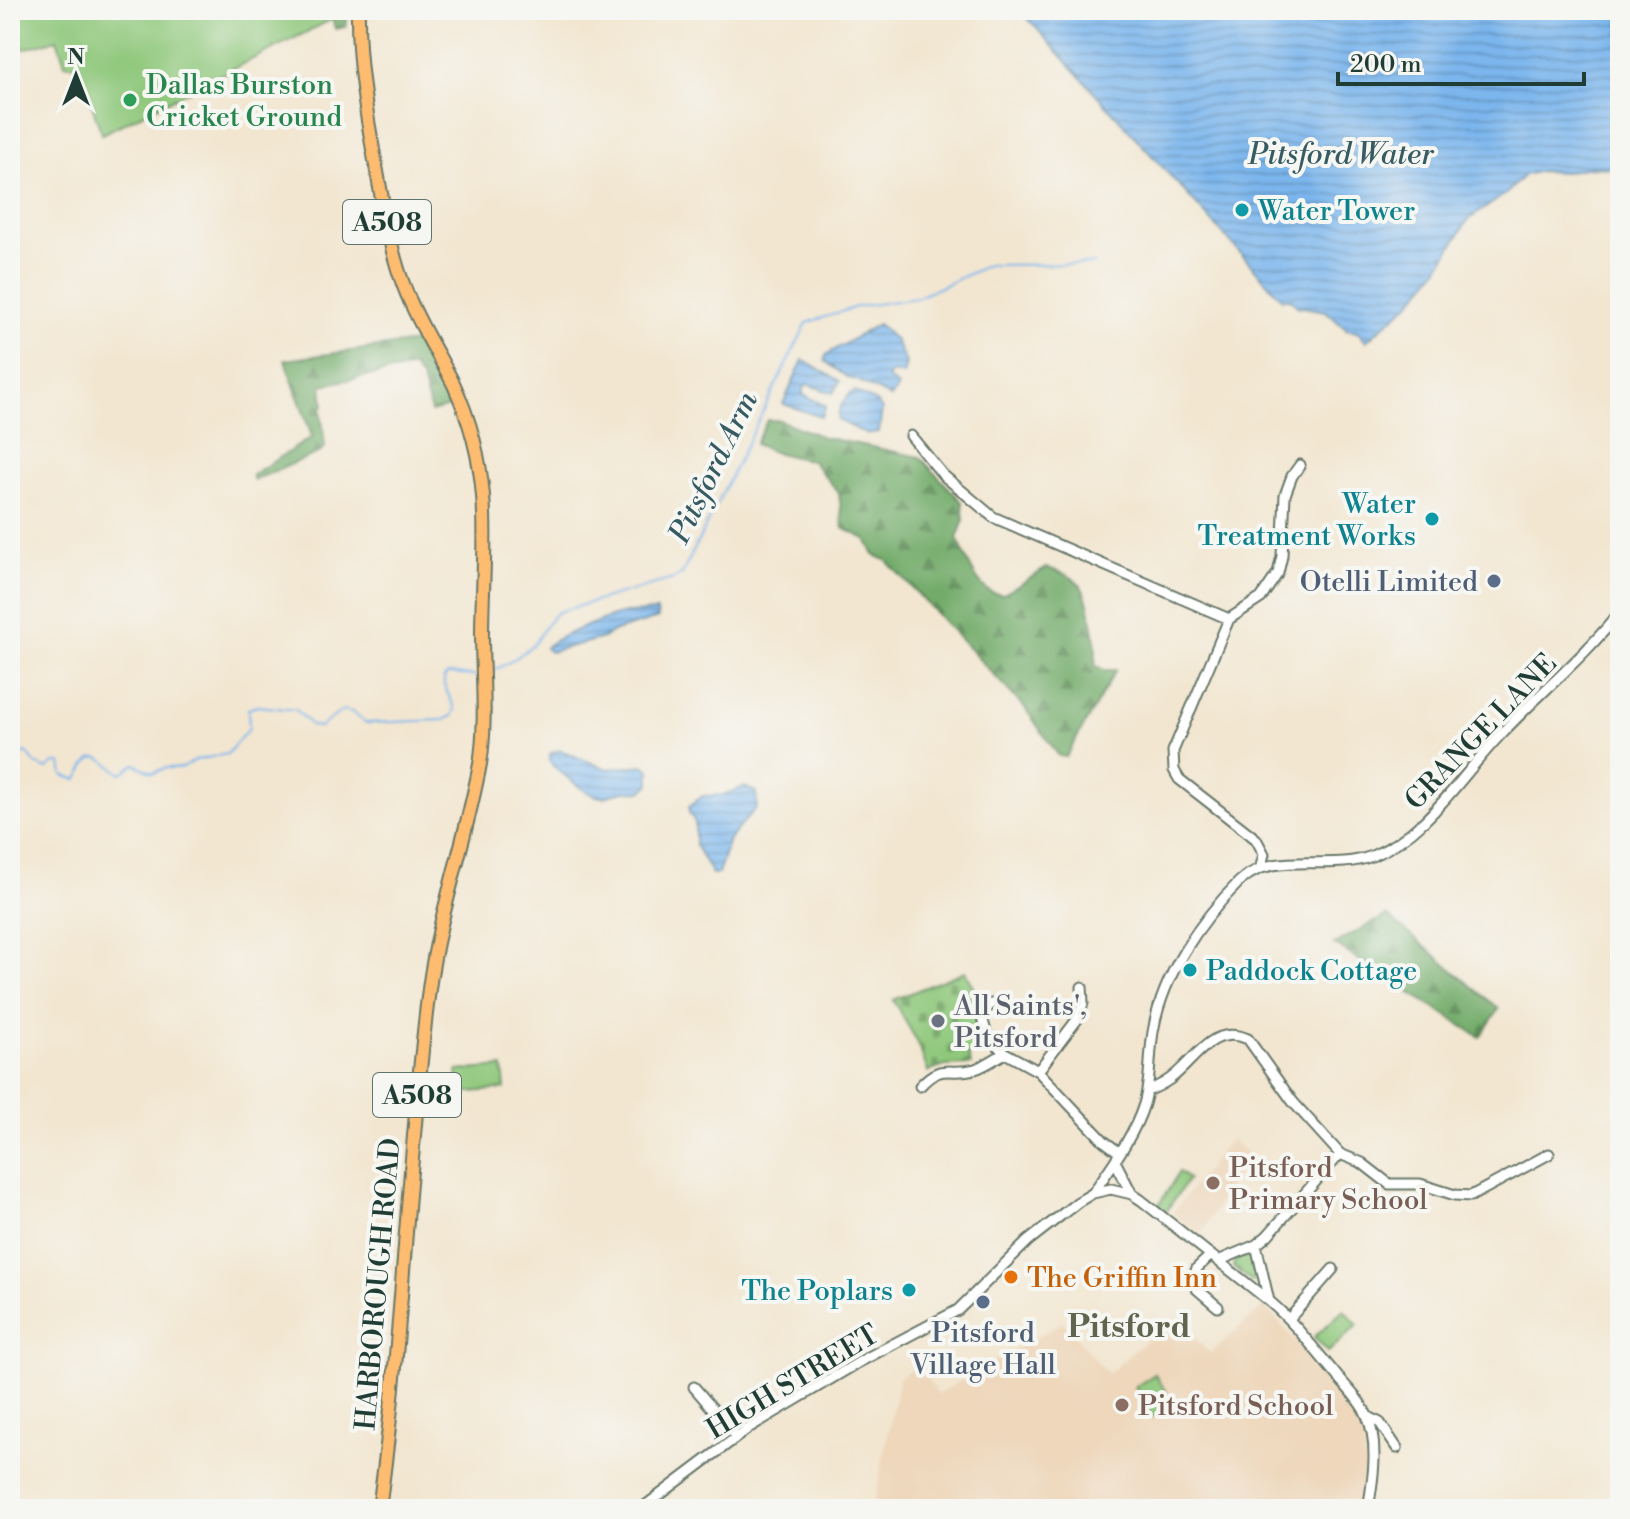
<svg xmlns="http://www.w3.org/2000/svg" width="1630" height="1519" font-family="'Libre Bodoni',serif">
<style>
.built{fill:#eed7bb}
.grass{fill:url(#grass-tufts);stroke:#578258;stroke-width:2}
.forest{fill:url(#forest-firs);stroke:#497450;stroke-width:2}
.cemetery{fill:url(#cemetery-stones);stroke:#578258;stroke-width:2}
.garden{fill:#8fc87b;stroke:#578258;stroke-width:2}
.water{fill:url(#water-rules);stroke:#4e7a90;stroke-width:2}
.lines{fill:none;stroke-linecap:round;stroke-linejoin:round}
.stream{stroke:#7cb6ed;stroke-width:2}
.minor-casing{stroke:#69786b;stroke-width:13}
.highway-casing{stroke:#69786b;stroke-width:16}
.minor{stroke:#fff;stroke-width:9}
.highway{stroke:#fdbc6f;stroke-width:12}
.leisure-dot{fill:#2e9e5b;stroke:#f6f6f2;stroke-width:3}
.culture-dot{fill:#0f9aa8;stroke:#f6f6f2;stroke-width:3}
.service-dot{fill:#5c6f8a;stroke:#f6f6f2;stroke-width:3}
.worship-dot{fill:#6b7280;stroke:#f6f6f2;stroke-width:3}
.education-dot{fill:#8d6e63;stroke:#f6f6f2;stroke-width:3}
.food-dot{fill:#e8710a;stroke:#f6f6f2;stroke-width:3}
.labels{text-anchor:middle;stroke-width:8;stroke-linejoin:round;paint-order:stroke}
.shield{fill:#f6f6f2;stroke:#60746d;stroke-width:2}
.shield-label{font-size:26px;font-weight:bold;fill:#1f3d34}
.leisure-label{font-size:28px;fill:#27864d;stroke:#f6f6f2;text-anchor:start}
.culture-label{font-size:28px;fill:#0d838f;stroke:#f6f6f2;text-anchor:start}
.service-label{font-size:28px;fill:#4e5e75;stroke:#f6f6f2;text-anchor:end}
.street-label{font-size:28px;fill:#1f3d34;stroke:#f6f6f2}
.worship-label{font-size:28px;fill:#5b616d;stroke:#f6f6f2;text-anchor:start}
.education-label{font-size:28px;fill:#785e54;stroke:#f6f6f2;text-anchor:start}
.food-label{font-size:28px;fill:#c56008;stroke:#f6f6f2;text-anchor:start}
.water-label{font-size:30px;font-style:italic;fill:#365b62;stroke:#f6f6f2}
.quarter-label{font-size:32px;font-weight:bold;fill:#5f654e;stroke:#f6f6f2}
</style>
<defs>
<pattern id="grass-tufts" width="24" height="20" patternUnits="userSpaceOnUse" patternTransform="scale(2)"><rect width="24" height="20" fill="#8fc87b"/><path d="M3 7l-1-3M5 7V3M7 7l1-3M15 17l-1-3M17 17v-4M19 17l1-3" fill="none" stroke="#74a466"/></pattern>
<pattern id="forest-firs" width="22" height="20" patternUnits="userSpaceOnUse" patternTransform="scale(2)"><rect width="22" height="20" fill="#73ac6b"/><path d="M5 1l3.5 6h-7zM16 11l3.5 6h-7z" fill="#5e8d59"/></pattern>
<pattern id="cemetery-stones" width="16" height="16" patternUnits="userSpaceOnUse" patternTransform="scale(2)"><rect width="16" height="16" fill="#8fc87b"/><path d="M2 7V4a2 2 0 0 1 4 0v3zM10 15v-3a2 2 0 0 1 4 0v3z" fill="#74a466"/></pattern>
<pattern id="water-rules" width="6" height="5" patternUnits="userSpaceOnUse" patternTransform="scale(2)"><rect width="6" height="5" fill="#7cb6ed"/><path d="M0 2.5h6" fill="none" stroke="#6595c1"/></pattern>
</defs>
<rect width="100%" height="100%" fill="#f6f6f2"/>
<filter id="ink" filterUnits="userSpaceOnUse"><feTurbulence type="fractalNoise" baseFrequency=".0125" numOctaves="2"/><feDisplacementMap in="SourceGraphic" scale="16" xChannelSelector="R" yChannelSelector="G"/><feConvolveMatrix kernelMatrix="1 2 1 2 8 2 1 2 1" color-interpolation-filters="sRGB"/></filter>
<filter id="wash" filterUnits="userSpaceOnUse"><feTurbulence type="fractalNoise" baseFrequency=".006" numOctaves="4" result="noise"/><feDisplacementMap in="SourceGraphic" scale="32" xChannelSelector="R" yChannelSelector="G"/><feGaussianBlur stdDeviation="1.8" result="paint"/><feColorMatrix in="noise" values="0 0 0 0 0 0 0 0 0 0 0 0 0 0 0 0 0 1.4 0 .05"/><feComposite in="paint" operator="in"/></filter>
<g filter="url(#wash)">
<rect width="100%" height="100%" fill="#f2e6d0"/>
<path class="built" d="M1231 1139 1247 1153 1200 1237 1172 1213Z
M1265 1306 1360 1415 1365 1443 1366 1468 1360 1509H873L899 1378 918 1366 938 1394 1063 1322 1108 1374 1172 1317 1210 1353Z"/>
<path class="grass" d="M1243 1255 1250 1256 1257 1276 1253 1282 1233 1267 1235 1259Z"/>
<path class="forest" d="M330 10H348L346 27 335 29Z
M415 342 449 407 431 412 422 380 413 367 322 385 324 404 321 409 325 447 321 452 254 480 252 475 312 437 285 360Z
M767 420H779L823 437 920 457 962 502 964 520 957 538C966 555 978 598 1003 594 1008 593 1039 572 1047 568 1084 578 1084 587 1092 621 1095 637 1097 648 1095 665L1104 670H1116L1066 757 1059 756 1024 707 886 560 874 555 866 539 843 528 839 493 812 461 773 452 755 444Z
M1387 915 1499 1009 1480 1037 1334 944Z"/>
<path class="cemetery" d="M965 971C970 981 976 992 979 1003 982 1022 966 1029 992 1044L968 1055 971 1065 945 1066 928 1072 917 1041 893 1000Z"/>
<path class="garden" d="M10 10H331L333 19 102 134 78 66 65 64 57 39 10 53Z
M503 1067 505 1089 459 1093 457 1071Z
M1179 1172 1188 1179 1165 1213 1157 1208Z
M1344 1310 1358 1325 1328 1352 1314 1337Z
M1155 1374 1174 1405 1153 1417 1135 1387Z"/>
<path class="water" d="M1020 10H1620V172L1615 168 1589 167 1565 172 1541 171 1524 175 1507 193 1468 220 1436 272 1411 302 1366 341 1357 331 1346 329 1326 311 1297 306 1291 299H1282Z
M878 324 895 340 906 363 903 375 892 372 887 377 898 387 891 398 857 380 848 378 825 361 826 355Z
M803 360 840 381 833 393 806 384 802 394 826 406 821 417 783 404Z
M854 391 876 402 882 409 879 432 866 434 838 420C836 411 846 396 854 391Z
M652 611H657L658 618 615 631 603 638 550 652 545 648C552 638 612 615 626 613 635 612 643 613 652 611Z
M560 750 607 769 643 765 650 770V784C642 794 638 791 627 791 619 790 611 797 602 797 588 797 565 775 553 766L550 761V754Z
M744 787 756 792 757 807 729 839 718 874H712L695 845V822L689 813V806L703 796 723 795Z"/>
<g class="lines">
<path class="stream" d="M490 672C506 665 521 656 534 643 543 632 546 621 558 612L673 579 682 574 807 323 856 307 916 298 988 265 1095 264
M10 758 27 753 36 764 47 769 54 763H61L63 775 77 780C82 774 83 768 88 762 101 749 110 770 122 773L135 764 153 773 165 768H182L196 760 227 754 249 728 248 709 257 706 296 710 312 726 320 727 343 710 352 712 366 723 444 720 452 716 455 709 444 685V678L448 674 476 676"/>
</g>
</g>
<g filter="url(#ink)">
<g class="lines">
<defs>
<path id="minor" d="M911 436 943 475 993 517 1229 619
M1261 866 1264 854 1256 839 1179 779 1174 770 1173 751 1229 619 1261 598 1278 573 1282 556 1285 495 1292 476 1300 465
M991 1004 981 1014 987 1035 1005 1053 1038 1071 1104 1141 1120 1153
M1038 1071 1079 1017 1083 1003 1082 987
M920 1086C942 1062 949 1076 975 1069 985 1066 996 1058 1005 1053
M1147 1091C1155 1088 1163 1084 1170 1079 1195 1061 1212 1023 1248 1039L1293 1102 1340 1154 1362 1163 1389 1184H1420L1455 1195 1471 1196 1549 1154
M1115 1161 1132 1194
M1093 1193C1112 1165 1134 1136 1144 1104 1151 1081 1149 1056 1153 1032 1162 976 1200 921 1239 882 1274 848 1329 873 1372 856 1430 832 1460 776 1502 733 1541 692 1584 657 1620 612
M1256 1245 1269 1301
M1211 1255 1197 1268 1193 1280 1197 1289 1218 1307
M1218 1261 1256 1245 1267 1236 1340 1154
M1289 1319 1333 1269
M694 1387 736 1436
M1367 1416 1380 1423 1397 1448
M641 1509 750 1427 861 1361 958 1310 1028 1241 1078 1202 1093 1193 1111 1189 1132 1194 1141 1200 1269 1301C1295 1323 1315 1350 1337 1376 1347 1388 1361 1401 1367 1416 1379 1443 1373 1481 1368 1509"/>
<path id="highway" d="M358 10C357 67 368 122 378 177 385 215 391 254 405 289 418 323 438 353 454 385 470 420 480 458 483 496 487 542 482 588 482 634 482 678 487 720 480 764 466 840 439 913 429 989 407 1162 403 1336 379 1509"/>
</defs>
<use href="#minor" class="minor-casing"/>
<use href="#highway" class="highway-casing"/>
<use href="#minor" class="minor"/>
<use href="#highway" class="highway"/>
</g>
</g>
<circle class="leisure-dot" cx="130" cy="100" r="8"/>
<g class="culture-dot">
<circle cx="1242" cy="210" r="8"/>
<circle cx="1432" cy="519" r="8"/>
<circle cx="1190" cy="970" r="8"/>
<circle cx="909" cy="1290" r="8"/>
</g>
<g class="service-dot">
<circle cx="1494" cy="581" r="8"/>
<circle cx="983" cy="1302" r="8"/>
</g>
<circle class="worship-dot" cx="938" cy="1021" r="8"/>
<g class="education-dot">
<circle cx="1213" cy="1183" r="8"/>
<circle cx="1122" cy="1405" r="8"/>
</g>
<circle class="food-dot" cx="1011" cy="1277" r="8"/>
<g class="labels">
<g class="shield">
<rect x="343" y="200" width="88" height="44" rx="6"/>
<rect x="373" y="1073" width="88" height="44" rx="6"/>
</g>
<g class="shield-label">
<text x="387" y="231">A508</text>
<text x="417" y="1104">A508</text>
</g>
<g class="leisure-label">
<text x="146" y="94">Dallas Burston<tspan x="146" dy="32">Cricket Ground</tspan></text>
</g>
<g class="culture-label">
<text x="1258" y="220">Water Tower</text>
<text x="1416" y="513" text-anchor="end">Water<tspan x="1416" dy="32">Treatment Works</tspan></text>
<text x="1206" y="980">Paddock Cottage</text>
<text x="893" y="1300" text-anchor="end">The Poplars</text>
</g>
<g class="service-label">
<text x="1478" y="591">Otelli Limited</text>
<text x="983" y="1342" text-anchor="middle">Pitsford<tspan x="983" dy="32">Village Hall</tspan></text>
</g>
<g class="street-label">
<text transform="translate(1480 731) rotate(-46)" y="10">GRANGE LANE</text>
<text transform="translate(377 1284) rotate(-85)" y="10">HARBOROUGH ROAD</text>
<text transform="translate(792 1381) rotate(-31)" y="10">HIGH STREET</text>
</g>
<g class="worship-label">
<text x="954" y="1015">All Saints',<tspan x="954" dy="32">Pitsford</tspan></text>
</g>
<g class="education-label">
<text x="1229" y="1177">Pitsford<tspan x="1229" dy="32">Primary School</tspan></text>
<text x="1138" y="1415">Pitsford School</text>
</g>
<g class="food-label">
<text x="1027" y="1287">The Griffin Inn</text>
</g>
<g class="water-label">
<text x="1341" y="164">Pitsford Water</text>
<text transform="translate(713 467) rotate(-64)" y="10">Pitsford Arm</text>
</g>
<g class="quarter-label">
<text x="1129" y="1337">Pitsford</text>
</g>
</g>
<rect width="1630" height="1519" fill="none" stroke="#f6f6f2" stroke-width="40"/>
<g transform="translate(76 76)" stroke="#f6f6f2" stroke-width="6" paint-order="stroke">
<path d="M0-6L14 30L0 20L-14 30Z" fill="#1f3d34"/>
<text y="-12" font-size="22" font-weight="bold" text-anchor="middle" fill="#1f3d34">N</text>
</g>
<path d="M1338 72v12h246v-12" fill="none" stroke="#1f3d34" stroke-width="4"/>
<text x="1350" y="72" font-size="24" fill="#1f3d34" stroke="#f6f6f2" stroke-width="6" paint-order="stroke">200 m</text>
</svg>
